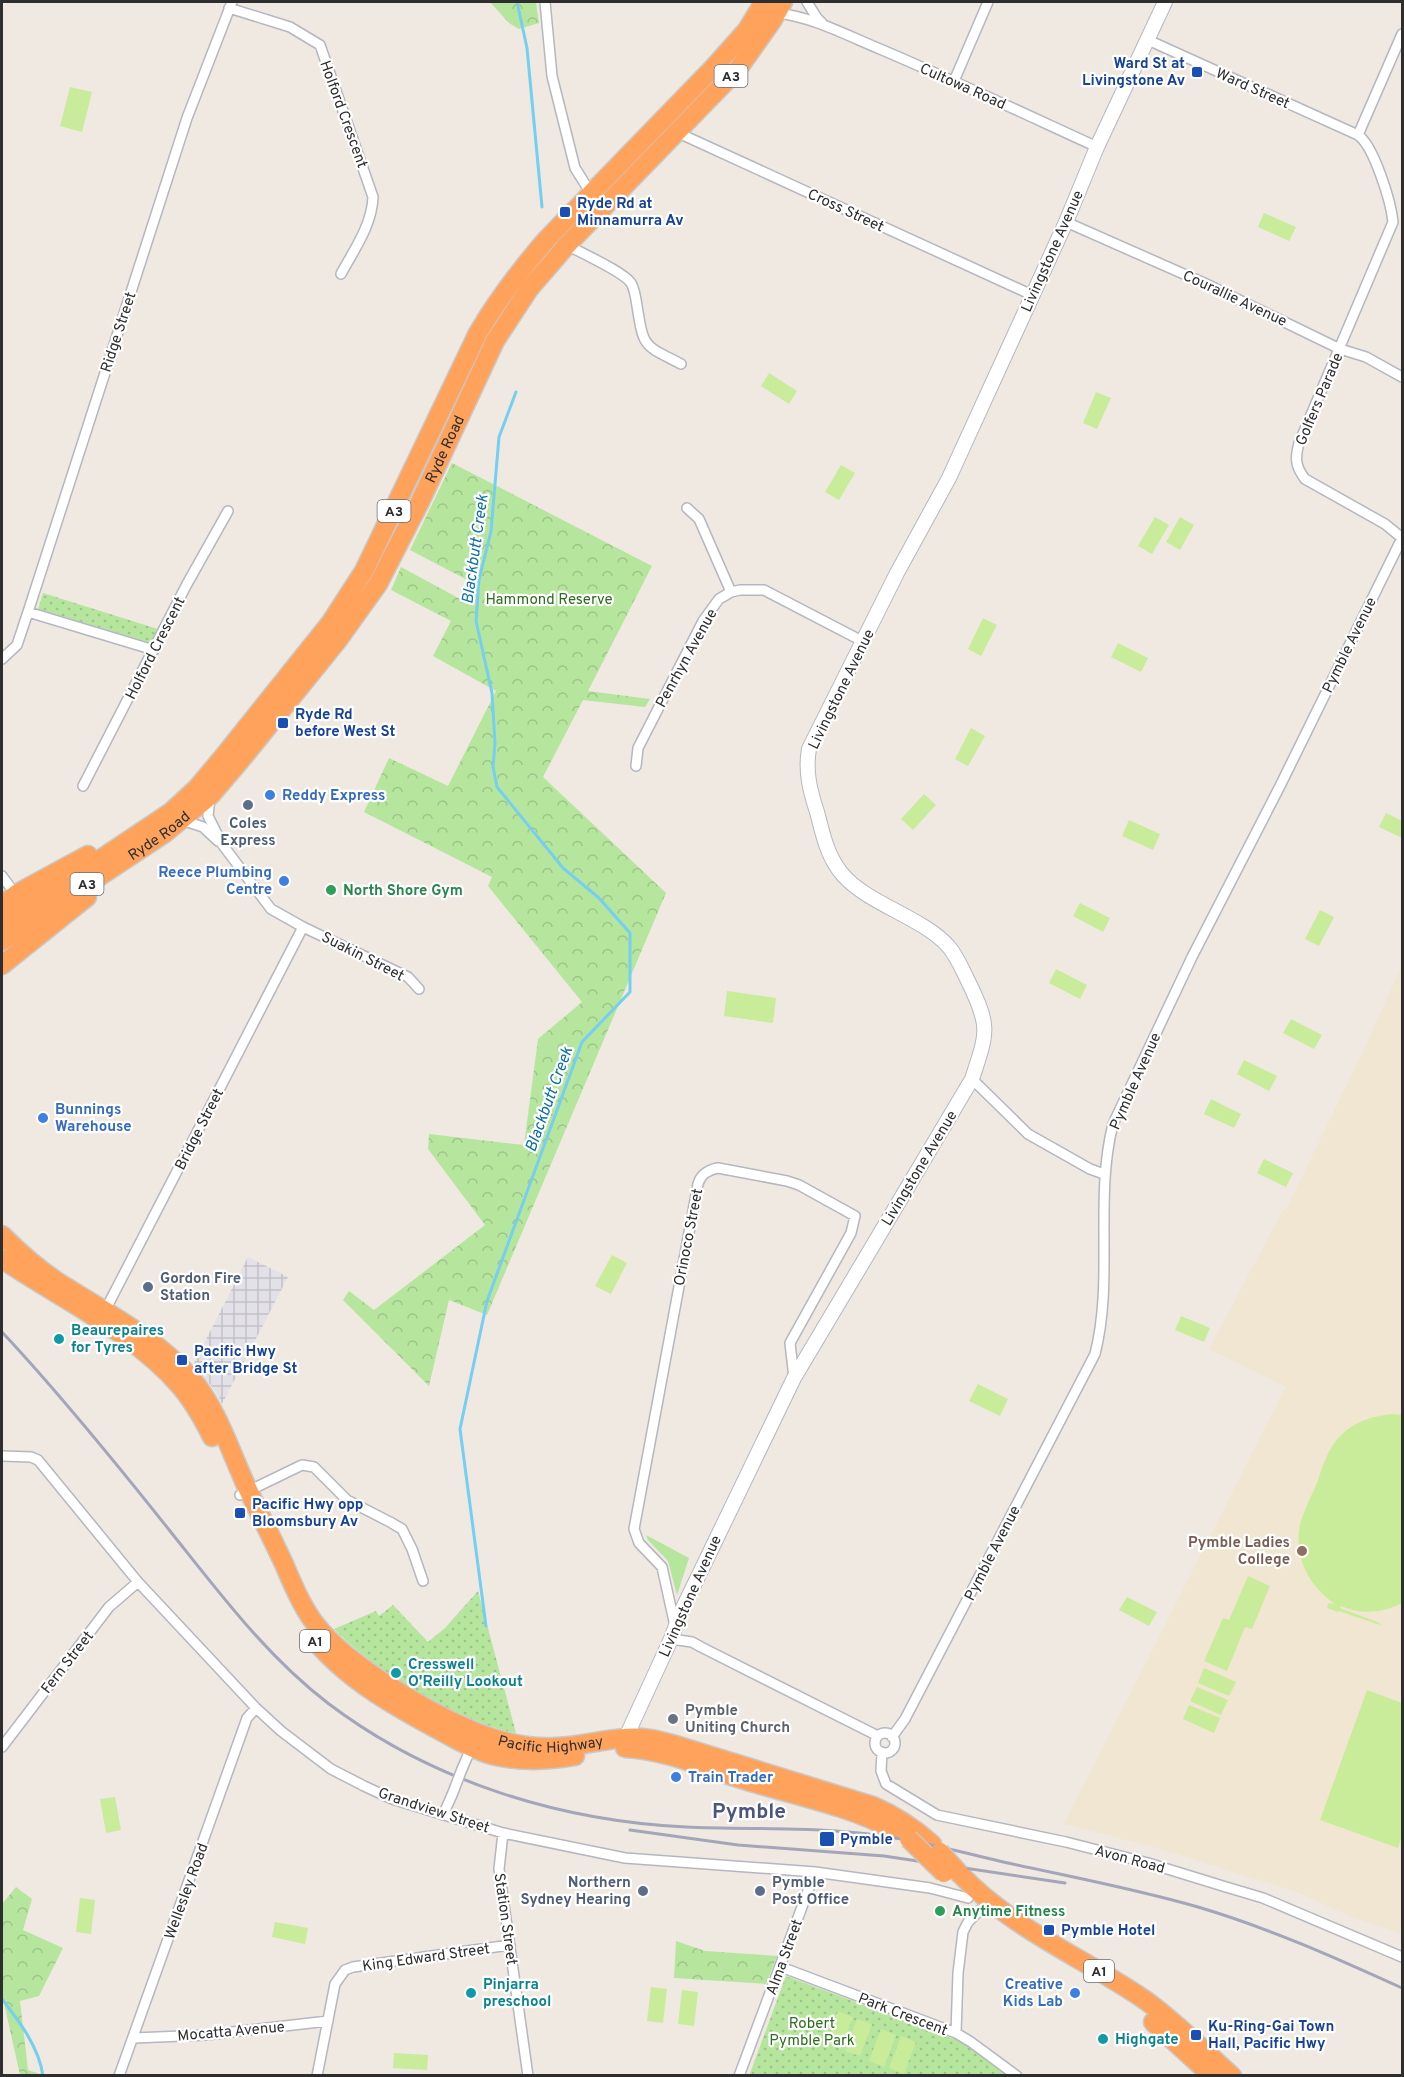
<svg xmlns="http://www.w3.org/2000/svg" width="1404" height="2077" font-family="Overpass,sans-serif">
<style>
.industrial{fill:url(#industrial-grid)}
.education{fill:#f0e6d1}
.grass{fill:#b6e59e}
.forest{fill:url(#forest-crowns)}
.park{fill:url(#park-dots)}
.pitch{fill:#c9ec9a}
.lines{fill:none;stroke-linecap:round;stroke-linejoin:round}
.stream{stroke:#75cff0;stroke-width:3}
.street-casing{stroke:#b4b7c1;stroke-width:12}
.secondary-casing{stroke:#b4b7c1;stroke-width:16}
.highway-casing{stroke:#c9c9c9;stroke-width:21}
.street{stroke:#fff;stroke-width:9}
.secondary{stroke:#fff;stroke-width:14}
.highway{stroke:#ffa35c;stroke-width:18}
.rail{stroke:#a3a6b8;stroke-width:3}
.street-bridge-casing{stroke:#b4b7c1;stroke-width:12;stroke-linecap:butt}
.highway-bridge-casing{stroke:#c9c9c9;stroke-width:21;stroke-linecap:butt}
.street-bridge{stroke:#fff;stroke-width:9}
.highway-bridge{stroke:#ffa35c;stroke-width:18}
.transit-dot{fill:#1a4fb4;stroke:#fff;stroke-width:2}
.shop-dot{fill:#3f7fe0;stroke:#fff;stroke-width:2}
.service-dot{fill:#5c6f8a;stroke:#fff;stroke-width:2}
.leisure-dot{fill:#2e9e5b;stroke:#fff;stroke-width:2}
.culture-dot{fill:#0f9aa8;stroke:#fff;stroke-width:2}
.education-dot{fill:#8d6e63;stroke:#fff;stroke-width:2}
.worship-dot{fill:#6b7280;stroke:#fff;stroke-width:2}
.labels{text-anchor:middle;stroke-width:4.5;stroke-linejoin:round;paint-order:stroke}
.shield{fill:#fff;stroke:#6d6d6d;stroke-width:1.5}
.shield-label{font-size:14px;font-weight:bold;fill:#2e2e2e}
.transit-label{font-size:15px;font-weight:bold;fill:#164399;stroke:#fff;text-anchor:start}
.street-label{font-size:15px;fill:#2e2e2e;stroke:#fff}
.park-label{font-size:15px;fill:#2c6e1b;stroke:#fff}
.shop-label{font-size:15px;font-weight:bold;fill:#366cbe;stroke:#fff;text-anchor:start}
.service-label{font-size:15px;font-weight:bold;fill:#4e5e75;stroke:#fff;text-anchor:start}
.leisure-label{font-size:15px;font-weight:bold;fill:#27864d;stroke:#fff;text-anchor:start}
.culture-label{font-size:15px;font-weight:bold;fill:#0d838f;stroke:#fff;text-anchor:start}
.education-label{font-size:15px;font-weight:bold;fill:#785e54;stroke:#fff;text-anchor:end}
.worship-label{font-size:15px;font-weight:bold;fill:#5b616d;stroke:#fff;text-anchor:start}
.water-label{font-size:16px;font-style:italic;fill:#0d6fa3;stroke:#fff}
.district-label{font-size:21px;font-weight:bold;fill:#4d5680;stroke:#fff}
</style>
<defs>
<pattern id="industrial-grid" width="8" height="8" patternUnits="userSpaceOnUse" patternTransform="scale(1.5)"><rect width="8" height="8" fill="#e3e1e8"/><path d="M0 4h8M4 0v8" fill="none" stroke="#c3c1c7"/></pattern>
<pattern id="forest-crowns" width="20" height="18" patternUnits="userSpaceOnUse" patternTransform="scale(1.5)"><rect width="20" height="18" fill="#b6e59e"/><path d="M2 6a3 3 0 1 1 6 0M12 15a3 3 0 1 1 6 0" fill="none" stroke="#9dc588"/></pattern>
<pattern id="park-dots" width="8" height="8" patternUnits="userSpaceOnUse" patternTransform="scale(1.5)"><rect width="8" height="8" fill="#b6e59e"/><path d="M2 2h.1M6 6h.1" fill="none" stroke="#9dc588" stroke-width="1.8" stroke-linecap="round"/></pattern>
</defs>
<rect width="100%" height="100%" fill="#efe9e1"/>
<path class="industrial" d="M248 1257 288 1277 222 1404 218 1395 194 1363Z"/>
<path class="education" d="M1402 965V1934L1350 1916 1297 1892 1154 1847 1064 1824 1286 1387 1209 1349 1283 1210H1286L1367 1043Z"/>
<path class="grass" d="M646 1535 689 1558 677 1595 668 1561 648 1540Z"/>
<path class="forest" d="M490 2H536L539 23 519 29 509 23Z
M452 463 652 566 588 691 650 699 645 707 583 700 543 777 666 893 487 1315 449 1300 429 1386 343 1300 349 1291 374 1310 485 1225 428 1149 429 1134 524 1145 538 1039 582 1002 488 886 492 877 364 812 389 758 448 786 496 691 433 656 451 621 391 590 401 567 462 600 473 583 410 550Z
M16 1887 32 1899 23 1930 63 1948 39 1996 20 2001 28 2070 43 2075H20L2 1994V1904Z
M676 1941 705 1951 777 1956 766 1984 674 1978Z"/>
<path class="park" d="M43 593 161 630 155 644 38 609Z
M478 1591 516 1733C457 1721 376 1672 334 1629L376 1611 379 1616 393 1605 428 1642 445 1628Z
M786 1976 968 2044 1009 2076H749Z"/>
<path class="pitch" d="M70 87 92 92 82 132 60 126Z
M1264 213 1296 227 1289 241 1258 227Z
M769 373 797 391 789 404 761 386Z
M1096 392 1111 398 1097 429 1083 423Z
M841 465 855 473 839 500 825 492Z
M1155 517 1169 525 1152 554 1138 546Z
M1180 517 1194 525 1180 550 1166 542Z
M983 618 997 625 981 656 968 649Z
M1118 643 1148 658 1141 672 1111 657Z
M971 728 985 736 968 766 955 759Z
M924 794 936 805 913 830 901 819Z
M1386 813 1402 821V838L1379 827Z
M1129 820 1160 834 1153 850 1122 836Z
M1080 903 1110 918 1103 932 1073 916Z
M1320 910 1334 917 1319 946 1305 939Z
M1056 969 1087 985 1080 999 1049 983Z
M727 991 776 998 773 1023 724 1016Z
M1291 1019 1322 1035 1314 1049 1283 1033Z
M1244 1060 1277 1076 1269 1091 1237 1074Z
M1211 1099 1241 1114 1234 1128 1204 1114Z
M1264 1159 1293 1173 1286 1187 1257 1173Z
M612 1255 627 1263 611 1294 595 1286Z
M1181 1316 1210 1328 1204 1342 1175 1330Z
M978 1384 1008 1399 1000 1416 969 1401Z
M1392 1414 1402 1415V1603C1383 1613 1361 1615 1341 1606L1340 1608 1380 1623V1625L1339 1611 1338 1612 1327 1608 1329 1603 1335 1604C1308 1586 1292 1554 1301 1521 1305 1508 1312 1495 1317 1483 1323 1466 1328 1447 1342 1434 1356 1421 1373 1416 1392 1414Z
M1248 1576 1270 1586 1252 1629 1245 1627 1227 1671 1204 1661 1223 1618 1229 1620Z
M1127 1597 1157 1612 1149 1626 1119 1610Z
M1204 1668 1236 1682 1229 1696 1198 1683Z
M1197 1687 1228 1700 1221 1715 1190 1701Z
M1367 1690 1402 1703V1835L1398 1848 1320 1820Z
M1189 1705 1220 1718 1214 1733 1183 1719Z
M115 1797 121 1830 106 1833 100 1799Z
M80 1898 95 1900 91 1934 76 1932Z
M275 1922 308 1928 305 1944 272 1937Z
M651 1987 667 1989 663 2023 647 2021Z
M682 1990 698 1992 694 2026 678 2024Z
M838 2011 853 2017 841 2049 826 2043Z
M857 2019 872 2024 860 2056 845 2051Z
M881 2029 896 2035 884 2067 869 2061Z
M901 2036 916 2042 904 2074 889 2068Z
M394 2053 428 2055 427 2070 393 2068Z"/>
<g class="lines">
<path class="stream" d="M517 2 527 48 542 207
M486 1626 460 1429 487 1301 582 1042 630 992V933L599 898 563 868 497 787 493 767 495 743 492 693 476 621 479 580 491 531 499 437 516 392
M2 1999C19 2021 39 2047 43 2076"/>
<defs>
<path id="street" d="M545 2 552 76 575 168 592 195
M807 2 817 18 822 23
M229 8 290 27 320 45 373 197C372 225 354 250 341 274
M777 13C813 17 846 35 880 49 953 80 1025 114 1097 147
M1148 40 1358 135C1374 146 1391 202 1393 222L1299 443C1295 458 1295 466 1305 479L1385 524 1402 538
M954 81 988 2
M675 130 685 136 1032 295
M1358 135 1402 34
M1066 222 1204 283 1340 349 1366 357 1402 377
M567 245C581 253 624 272 631 283 635 290 636 299 637 306 644 349 643 344 681 364
M687 508 699 519 731 592
M28 612 154 650
M2 659 17 645 28 612 187 118 232 2
M636 766 638 748 703 621 719 599 731 592 740 590H764L864 642
M83 786 187 584 228 511
M210 798 208 816 222 844 271 909 303 927 408 977 419 989
M182 820 203 827 218 841
M2 876 13 891 18 893
M972 1079 1028 1134 1090 1169 1104 1174
M107 1314 105 1310 110 1301 303 927
M2 1456 31 1457 38 1460 138 1582 256 1708 281 1731 331 1769 364 1786 392 1799 503 1833 625 1858 815 1872 930 1888 968 1898
M240 1495 302 1465 314 1467 347 1500 390 1522 402 1529 412 1549 423 1581
M675 1626 662 1567 639 1543 634 1529 698 1184C701 1174 708 1170 718 1168L787 1181 799 1185 855 1216 851 1233 790 1343 794 1378
M671 1639 692 1642 701 1647 878 1736
M875 1743a10 10 0 1 1 20 0a10 10 0 1 1-20 0Z
M892 1737 905 1719 1095 1354C1114 1279 1094 1199 1113 1124L1192 957 1280 786 1402 538
M2 1747 109 1607 138 1582
M882 1752 881 1771 886 1784 937 1815 1066 1842 1148 1863 1226 1887 1263 1898 1402 1957
M462 1769 472 1746
M443 1815 452 1795
M503 1833 499 1869 528 2076
M781 1967 956 2033 971 2042 1017 2076
M956 2033 958 1973 963 1932 968 1922 980 1910
M134 2038 206 2035 328 2021
M119 2076 247 1718 256 1708
M317 2076 335 1984 345 1970 353 1967 510 1945
M739 2076 815 1872"/>
<path id="secondary" d="M626 1746V1737L671 1639 681 1612 794 1378 972 1079C987 1033 991 1028 969 983 963 971 958 958 949 947 924 918 868 904 843 875 827 857 823 834 817 812 810 791 805 771 809 749L897 573 949 478 1066 222 1097 147 1165 2"/>
<g id="highway">
<path d="M2 905 18 893 88 855"/>
<path d="M2 925 171 812 197 788 223 757 331 622 364 571 478 333C498 299 521 269 547 239L713 68 747 30 764 2"/>
<path id="s1" d="M2 941 165 833 211 795 240 761 338 640 378 584 419 504 495 341 529 289 567 245 738 69 772 21 783 2"/>
<path d="M2 965 87 897"/>
<path id="s2" d="M2 1235C19 1252 38 1269 58 1282 105 1312 154 1336 192 1379 216 1408 229 1447 244 1481 257 1509 271 1536 284 1564 293 1585 302 1607 316 1625 347 1665 429 1713 476 1732 501 1742 529 1749 557 1747 579 1746 602 1740 625 1738 644 1736 661 1741 679 1746L873 1806C896 1816 914 1828 932 1844"/>
<path d="M2 1259C59 1298 135 1333 180 1386 193 1401 203 1419 212 1437"/>
<path d="M313 1638C346 1680 399 1709 446 1734 461 1742 476 1751 492 1755 520 1762 547 1761 575 1756"/>
<path d="M625 1748C665 1750 703 1767 741 1779 792 1795 847 1805 894 1830"/>
<path d="M960 1874C1012 1929 1084 1958 1145 2000 1176 2022 1204 2051 1232 2076"/>
<path d="M1153 2022 1212 2076"/>
</g>
</defs>
<use href="#street" class="street-casing"/>
<use href="#secondary" class="secondary-casing"/>
<use href="#highway" class="highway-casing"/>
<use href="#street" class="street"/>
<use href="#secondary" class="secondary"/>
<use href="#highway" class="highway"/>
<path class="rail" d="M2 1332C61 1395 116 1463 170 1531 219 1592 266 1656 329 1704 431 1781 559 1821 686 1827 754 1830 821 1826 889 1837 929 1843 969 1854 1008 1863 1072 1877 1136 1889 1198 1907 1269 1928 1336 1958 1402 1988
M630 1830 738 1845 884 1856 1065 1883"/>
<defs>
<path id="street-bridge" d="M452 1795 462 1769"/>
<path id="highway-bridge" d="M909 1839 944 1873
M940 1852 960 1874"/>
</defs>
<use href="#street-bridge" class="street-bridge-casing"/>
<use href="#highway-bridge" class="highway-bridge-casing"/>
<use href="#street-bridge" class="street-bridge"/>
<use href="#highway-bridge" class="highway-bridge"/>
</g>
<g class="transit-dot">
<rect x="1191" y="66" width="12" height="12" rx="3"/>
<rect x="559" y="206" width="12" height="12" rx="3"/>
<rect x="277" y="717" width="12" height="12" rx="3"/>
<rect x="176" y="1354" width="12" height="12" rx="3"/>
<rect x="234" y="1507" width="12" height="12" rx="3"/>
<rect x="819" y="1831" width="16" height="16" rx="3"/>
<rect x="1043" y="1924" width="12" height="12" rx="3"/>
<rect x="1190" y="2029" width="12" height="12" rx="3"/>
</g>
<g class="shop-dot">
<circle cx="270" cy="795" r="6"/>
<circle cx="284" cy="881" r="6"/>
<circle cx="43" cy="1118" r="6"/>
<circle cx="676" cy="1777" r="6"/>
<circle cx="1075" cy="1993" r="6"/>
</g>
<g class="service-dot">
<circle cx="248" cy="805" r="6"/>
<circle cx="148" cy="1287" r="6"/>
<circle cx="643" cy="1891" r="6"/>
<circle cx="760" cy="1891" r="6"/>
</g>
<g class="leisure-dot">
<circle cx="331" cy="890" r="6"/>
<circle cx="940" cy="1911" r="6"/>
</g>
<g class="culture-dot">
<circle cx="59" cy="1339" r="6"/>
<circle cx="396" cy="1673" r="6"/>
<circle cx="471" cy="1993" r="6"/>
<circle cx="1103" cy="2039" r="6"/>
</g>
<circle class="education-dot" cx="1302" cy="1551" r="6"/>
<circle class="worship-dot" cx="673" cy="1719" r="6"/>
<g class="labels">
<g class="shield">
<rect x="714.5" y="65" width="33" height="22" rx="4.5"/>
<rect x="377.5" y="500" width="33" height="22" rx="4.5"/>
<rect x="70.5" y="873" width="33" height="22" rx="4.5"/>
<rect x="300" y="1630" width="30" height="22" rx="4.5"/>
<rect x="1084" y="1960" width="30" height="22" rx="4.5"/>
</g>
<g class="shield-label">
<text x="731" y="81">A3</text>
<text x="394" y="516">A3</text>
<text x="87" y="889">A3</text>
<text x="315" y="1646">A1</text>
<text x="1099" y="1976">A1</text>
</g>
<g class="transit-label">
<text x="1185" y="68" text-anchor="end">Ward St at<tspan x="1185" dy="17">Livingstone Av</tspan></text>
<text x="577" y="208">Ryde Rd at<tspan x="577" dy="17">Minnamurra Av</tspan></text>
<text x="295" y="719">Ryde Rd<tspan x="295" dy="17">before West St</tspan></text>
<text x="194" y="1356">Pacific Hwy<tspan x="194" dy="17">after Bridge St</tspan></text>
<text x="252" y="1509">Pacific Hwy opp<tspan x="252" dy="17">Bloomsbury Av</tspan></text>
<text x="840" y="1844">Pymble</text>
<text x="1061" y="1935">Pymble Hotel</text>
<text x="1208" y="2031">Ku-Ring-Gai Town<tspan x="1208" dy="17">Hall, Pacific Hwy</tspan></text>
</g>
<g class="street-label">
<text transform="translate(963 86) rotate(24)" y="5">Cultowa Road</text>
<text transform="translate(1253 88) rotate(24)" y="5">Ward Street</text>
<text transform="translate(344 114) rotate(70)" y="5">Holford Crescent</text>
<text transform="translate(846 210) rotate(25)" y="5">Cross Street</text>
<text transform="translate(1052 251) rotate(-66)" y="5">Livingstone Avenue</text>
<text transform="translate(1235 298) rotate(25)" y="5">Courallie Avenue</text>
<text transform="translate(118 332) rotate(-72)" y="5">Ridge Street</text>
<text transform="translate(1319 399) rotate(-67)" y="5">Golfers Parade</text>
<text dy="5" stroke="none"><textPath href="#s1" startOffset="675">Ryde Road</textPath></text>
<text transform="translate(1349 645) rotate(-64)" y="5">Pymble Avenue</text>
<text transform="translate(155 648) rotate(-63)" y="5">Holford Crescent</text>
<text transform="translate(686 658) rotate(-61)" y="5">Penrhyn Avenue</text>
<text transform="translate(841 689) rotate(-64)" y="5">Livingstone Avenue</text>
<text dy="5" stroke="none"><textPath href="#s1" startOffset="189">Ryde Road</textPath></text>
<text transform="translate(363 956) rotate(27)" y="5">Suakin Street</text>
<text transform="translate(1135 1081) rotate(-66)" y="5">Pymble Avenue</text>
<text transform="translate(199 1129) rotate(-63)" y="5">Bridge Street</text>
<text transform="translate(919 1168) rotate(-59)" y="5">Livingstone Avenue</text>
<text transform="translate(688 1237) rotate(-79)" y="5">Orinoco Street</text>
<text transform="translate(992 1553) rotate(-63)" y="5">Pymble Avenue</text>
<text transform="translate(690 1596) rotate(-66)" y="5">Livingstone Avenue</text>
<text transform="translate(67 1662) rotate(-52)" y="5">Fern Street</text>
<text dy="5" stroke="none"><textPath href="#s2" startOffset="786">Pacific Highway</textPath></text>
<text transform="translate(434 1810) rotate(18)" y="5">Grandview Street</text>
<text transform="translate(1130 1859) rotate(15)" y="5">Avon Road</text>
<text transform="translate(186 1891) rotate(-70)" y="5">Wellesley Road</text>
<text transform="translate(506 1919) rotate(82)" y="5">Station Street</text>
<text transform="translate(426 1957) rotate(-8)" y="5">King Edward Street</text>
<text transform="translate(784 1957) rotate(-70)" y="5">Alma Street</text>
<text transform="translate(903 2014) rotate(21)" y="5">Park Crescent</text>
<text transform="translate(231 2031) rotate(-5)" y="5">Mocatta Avenue</text>
</g>
<g class="park-label">
<text x="549" y="604">Hammond Reserve</text>
<text x="812" y="2028">Robert<tspan x="812" dy="17">Pymble Park</tspan></text>
</g>
<g class="shop-label">
<text x="282" y="800">Reddy Express</text>
<text x="272" y="877" text-anchor="end">Reece Plumbing<tspan x="272" dy="17">Centre</tspan></text>
<text x="55" y="1114">Bunnings<tspan x="55" dy="17">Warehouse</tspan></text>
<text x="688" y="1782">Train Trader</text>
<text x="1063" y="1989" text-anchor="end">Creative<tspan x="1063" dy="17">Kids Lab</tspan></text>
</g>
<g class="service-label">
<text x="248" y="828" text-anchor="middle">Coles<tspan x="248" dy="17">Express</tspan></text>
<text x="160" y="1283">Gordon Fire<tspan x="160" dy="17">Station</tspan></text>
<text x="631" y="1887" text-anchor="end">Northern<tspan x="631" dy="17">Sydney Hearing</tspan></text>
<text x="772" y="1887">Pymble<tspan x="772" dy="17">Post Office</tspan></text>
</g>
<g class="leisure-label">
<text x="343" y="895">North Shore Gym</text>
<text x="952" y="1916">Anytime Fitness</text>
</g>
<g class="culture-label">
<text x="71" y="1335">Beaurepaires<tspan x="71" dy="17">for Tyres</tspan></text>
<text x="408" y="1669">Cresswell<tspan x="408" dy="17">O'Reilly Lookout</tspan></text>
<text x="483" y="1989">Pinjarra<tspan x="483" dy="17">preschool</tspan></text>
<text x="1115" y="2044">Highgate</text>
</g>
<g class="education-label">
<text x="1290" y="1547">Pymble Ladies<tspan x="1290" dy="17">College</tspan></text>
</g>
<g class="worship-label">
<text x="685" y="1715">Pymble<tspan x="685" dy="17">Uniting Church</tspan></text>
</g>
<g class="water-label">
<text transform="translate(474 549) rotate(-82)" y="6">Blackbutt Creek</text>
<text transform="translate(548 1099) rotate(-70)" y="6">Blackbutt Creek</text>
</g>
<g class="district-label">
<text x="749" y="1818">Pymble</text>
</g>
</g>
<rect width="1404" height="2077" fill="none" stroke="#2e2e2e" stroke-width="6"/>
</svg>
